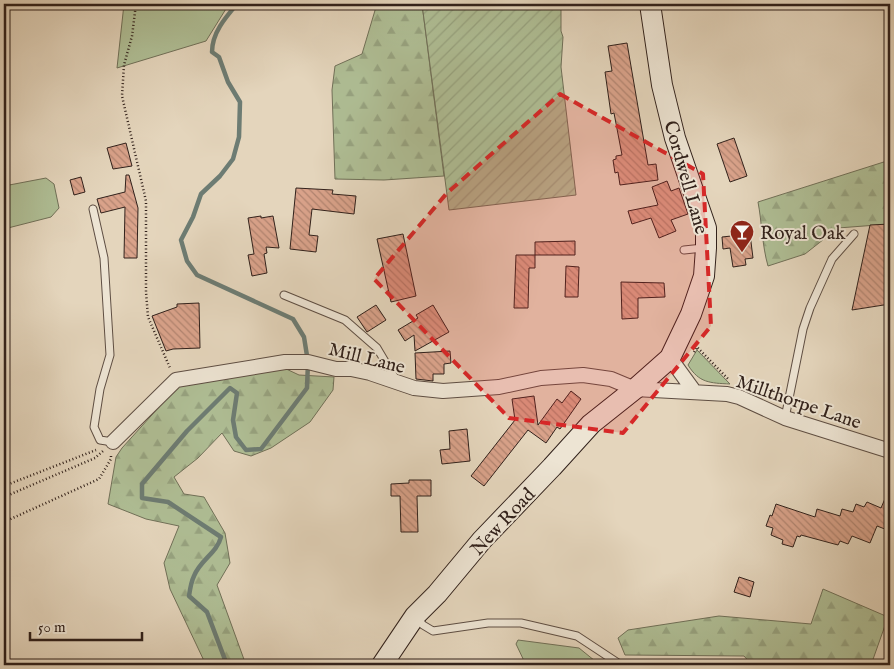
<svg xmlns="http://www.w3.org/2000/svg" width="894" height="669" font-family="'IM FELL English',serif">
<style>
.grass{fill:#afbe95;stroke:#707058}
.forest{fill:url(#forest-firs);stroke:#707058}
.garden{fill:url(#garden-furrows);stroke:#707058}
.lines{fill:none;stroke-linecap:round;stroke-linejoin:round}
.stream{stroke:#6d7c73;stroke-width:4.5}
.building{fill:url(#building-back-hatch);stroke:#31211b}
.service-casing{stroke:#5e4e43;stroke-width:9}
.minor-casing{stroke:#5e4e43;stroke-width:16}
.secondary-casing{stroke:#31211b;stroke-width:22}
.path{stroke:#31211b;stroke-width:2.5;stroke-dasharray:1 2.5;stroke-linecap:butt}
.service{stroke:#ede4d3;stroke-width:7}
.minor{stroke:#ede4d3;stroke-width:14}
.secondary{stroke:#ede4d3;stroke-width:20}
.marked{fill:#d62828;fill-opacity:0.2;stroke:#d62828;stroke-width:4;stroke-dasharray:10 6;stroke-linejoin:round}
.labels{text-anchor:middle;stroke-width:4;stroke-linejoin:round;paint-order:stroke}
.street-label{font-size:19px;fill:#31211b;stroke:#ede4d3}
.poi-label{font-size:19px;fill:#31211b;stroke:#ede4d3;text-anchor:start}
</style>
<defs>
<pattern id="forest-firs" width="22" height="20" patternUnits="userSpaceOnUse" patternTransform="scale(1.25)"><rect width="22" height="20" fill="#afbe95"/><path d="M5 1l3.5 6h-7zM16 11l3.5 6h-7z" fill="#97a380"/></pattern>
<pattern id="garden-furrows" width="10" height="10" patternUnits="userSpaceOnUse" patternTransform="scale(1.25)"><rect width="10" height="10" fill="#afbe95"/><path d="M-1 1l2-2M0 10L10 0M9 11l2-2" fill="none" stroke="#97a380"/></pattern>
<pattern id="building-back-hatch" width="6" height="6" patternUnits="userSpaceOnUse" patternTransform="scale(1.25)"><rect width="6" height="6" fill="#d9a28a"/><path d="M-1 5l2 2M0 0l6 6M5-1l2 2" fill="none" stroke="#b18470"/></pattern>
</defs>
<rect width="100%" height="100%" fill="#e4d5bc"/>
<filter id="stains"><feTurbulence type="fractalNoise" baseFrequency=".004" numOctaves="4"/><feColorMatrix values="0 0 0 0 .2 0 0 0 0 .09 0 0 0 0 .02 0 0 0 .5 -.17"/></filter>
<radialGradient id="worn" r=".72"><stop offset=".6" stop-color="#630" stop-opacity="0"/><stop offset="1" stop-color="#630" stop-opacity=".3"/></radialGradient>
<path class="grass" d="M124 4H229L206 41 117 68Z
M46 178 54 184 59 208 51 217 4 229V186Z
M697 350 730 384C710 383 699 383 688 365Z
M518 640 579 648 600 665H526L516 644Z"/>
<path class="forest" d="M383 4H422L444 176 384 180 335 179 332 90 335 66 362 54 376 7Z
M890 160V224L838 228 805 254 768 266C762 245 762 223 758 202Z
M282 367 299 375 334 377 333 390 310 422 271 448 251 456 234 451 222 433 198 458 174 477 184 494 204 497 225 533 230 563 217 585 246 665H206L170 589 164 563 179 526 146 519 108 504 116 457 122 448 179 385Z
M823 589 888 617 871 665H752L744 656 625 655 618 638 628 630 719 616 811 624Z"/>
<path class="garden" d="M422 4H561V31L563 37 561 67 576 195 449 210Z"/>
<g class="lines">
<path class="stream" d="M227 665 207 612 189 596C190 589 191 582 194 576 200 560 217 553 221 537L168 502 142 498V484L187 431 230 388 237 393 233 420 236 437 246 450 261 449 307 388 308 362 304 337 293 319 197 275 187 261 181 240 193 217 201 194 220 176 233 159 239 137 240 102 228 82 219 57 212 52C212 33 225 18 237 4"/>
</g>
<path class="building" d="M627 43 648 165 656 164 658 180 620 185 618 172 615 173 613 160 616 159V156L622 155 614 113 611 114 605 72 612 71 608 46Z
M734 138 747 176 730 182 717 144Z
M126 143 132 166 113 169 107 148Z
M126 175H129L138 208 137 258H124L125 207 101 213 97 199 125 192Z
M81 177 85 192 74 195 70 180Z
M667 181 671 191 679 188 688 214 671 220 676 231 659 238 651 218 632 224 628 211 658 205 652 187Z
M296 188 333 190 332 194 356 196 354 214 312 209 309 235 318 236 316 252 290 249Z
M261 216V218L273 216 279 248 266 247 267 253 264 254 267 273 252 276 248 255 254 254 248 218Z
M890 224V304L852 310 870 225Z
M403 234 416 296 391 302 377 239Z
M750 234 753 258 745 259 746 265 733 267 730 248 723 249 722 237Z
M575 241V255H535V242Z
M516 255H535V268H529L528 308H514Z
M566 266 579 267 578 297H565Z
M621 282 664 283 665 297 638 298V318L622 319Z
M199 303 200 348 173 349 166 351 152 316 177 307V304Z
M376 305 386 320 367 332 357 317Z
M433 305 449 332 415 351 414 335 405 341 398 330 418 318 416 315Z
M450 351 451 363 444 364V374H433V381L416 379 415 353Z
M571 391 581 399 560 429 557 427 546 443 528 430 484 486 471 476 515 420 512 399 534 396 538 425 557 399 562 403Z
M467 429 470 461 442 464 440 450 450 449 449 431Z
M409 480H431V496H417L418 532H401L400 496H391V484L409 483Z
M890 487V531L877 526 870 543 852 536 848 544 840 541 838 545 801 535 800 537 797 536 793 547 782 544 783 540 771 535 773 528 766 526 770 515 772 516 776 504 815 517 817 509 840 516 842 509 853 512 856 504 864 507 867 502 881 508Z
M739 577 754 582 750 597 734 592Z"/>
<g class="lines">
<defs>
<path id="service" d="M93 209 104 258 110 355 100 389 94 427 100 440 113 442
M684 250 703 248
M284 295 345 320 377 348 396 380
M785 418 803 329 810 308 832 259 854 234
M417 618 423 625 433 631 488 623H521L577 636 621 665"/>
<path id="minor" d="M670 358 694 391
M113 442 176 380 285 362H308L336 369H351L370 373 414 388 443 391 499 387 541 378 583 375 611 379 635 389 727 394 739 397 785 418 890 451"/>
<path id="secondary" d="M382 665 415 616 437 594 482 540 552 467 591 424 635 389 670 358 691 314 704 276 706 248V228L675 138 662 85 650 4"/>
</defs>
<use href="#service" class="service-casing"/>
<use href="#minor" class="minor-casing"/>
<use href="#secondary" class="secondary-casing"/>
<path class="path" d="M136 4 132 36 124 65 122 96 146 201V292L148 317 170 368
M694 352 697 347 729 380
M4 486 96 450
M4 497 95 458 103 451
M4 522 99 479 111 459V455"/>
<use href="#service" class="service"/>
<use href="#minor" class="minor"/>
<use href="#secondary" class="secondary"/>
</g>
<path class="marked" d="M560 94 703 174 711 326 623 433 509 418 374 279 447 193Z"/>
<defs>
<symbol id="bar-pin" viewBox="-11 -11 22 30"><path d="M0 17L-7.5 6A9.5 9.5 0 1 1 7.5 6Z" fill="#8f2418" stroke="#ede4d3"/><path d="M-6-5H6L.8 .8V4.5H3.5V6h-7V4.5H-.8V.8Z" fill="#fff"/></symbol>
</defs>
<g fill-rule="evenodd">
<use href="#bar-pin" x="728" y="218" width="28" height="38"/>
</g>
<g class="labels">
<g class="street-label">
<text transform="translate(687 177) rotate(74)" y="7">Cordwell Lane</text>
<text transform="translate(367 357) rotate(14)" y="7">Mill Lane</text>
<text transform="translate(799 401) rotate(19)" y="7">Millthorpe Lane</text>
<text transform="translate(502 521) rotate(-47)" y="7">New Road</text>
</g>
<g class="poi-label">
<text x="760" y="239">Royal Oak</text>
</g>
</g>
<rect width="894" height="669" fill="none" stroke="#e4d5bc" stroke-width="20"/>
<rect x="5" y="5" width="884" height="659" fill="none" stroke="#31211b" stroke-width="2.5"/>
<rect x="10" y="10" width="874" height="649" fill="none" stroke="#31211b"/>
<path d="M30 632v8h112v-8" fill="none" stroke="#31211b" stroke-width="2.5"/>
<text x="38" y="632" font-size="15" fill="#31211b" stroke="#ede4d3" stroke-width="4" paint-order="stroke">50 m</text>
<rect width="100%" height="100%" filter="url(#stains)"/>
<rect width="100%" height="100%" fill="url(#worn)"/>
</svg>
